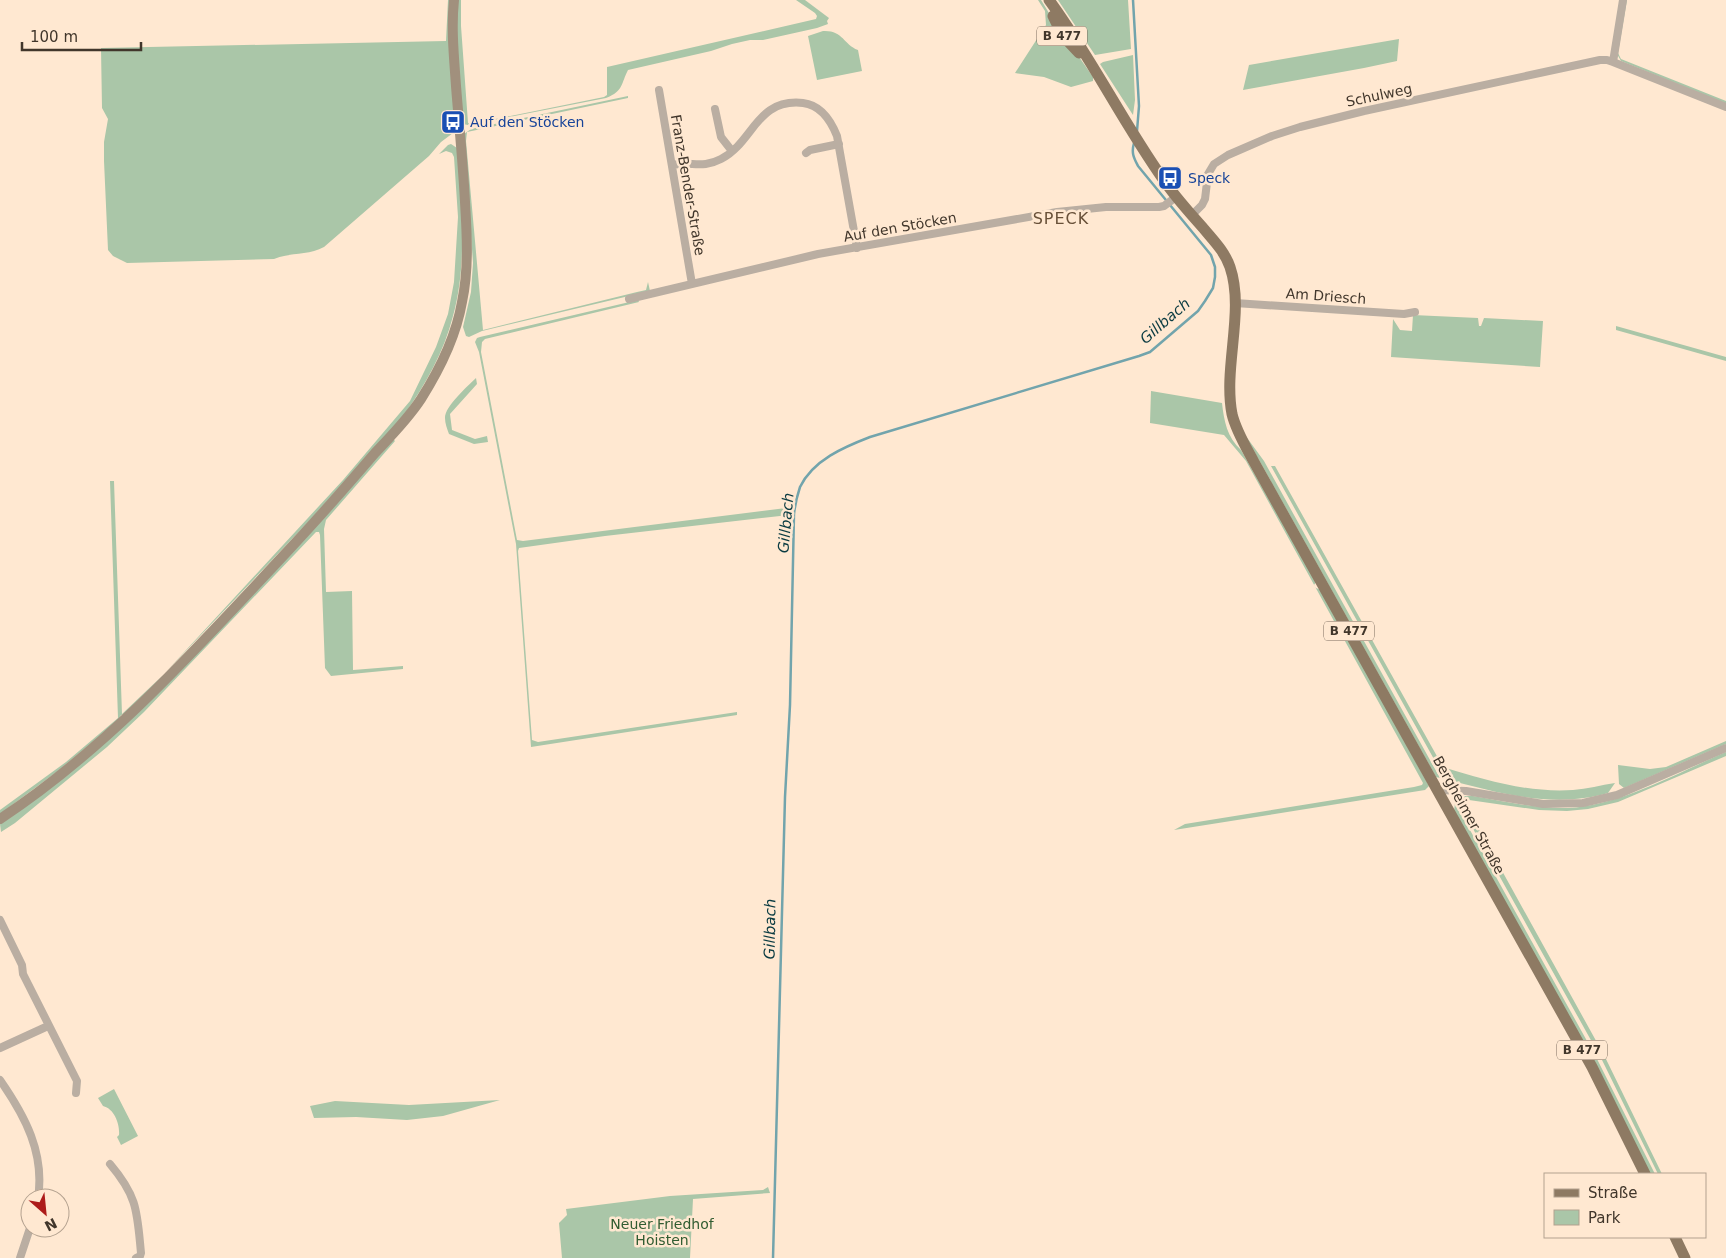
<svg xmlns="http://www.w3.org/2000/svg" width="1726" height="1258" font-family="'DejaVu Sans',sans-serif">
<style>
.green{fill:#aac6a8}
.lines{fill:none;stroke-linecap:round;stroke-linejoin:round}
.stream{stroke:#72a4ac;stroke-width:2.5}
.minor{stroke:#baaea2;stroke-width:8}
.secondary{stroke:#a1907d;stroke-width:10}
.primary{stroke:#8e7a63;stroke-width:11}
.labels{text-anchor:middle;stroke-width:5;stroke-linejoin:round;paint-order:stroke}
.shield{fill:#ffe8d1;stroke:#7a6b5d;stroke-width:1}
.shield-label{font-size:12px;font-weight:bold;fill:#41362b}
.street-label{font-size:14px;fill:#41362b;stroke:#ffe8d1}
.transit-label{font-size:14px;fill:#164399;stroke:#ffe8d1;text-anchor:start}
.park-label{font-size:14px;fill:#315c31;stroke:#ffe8d1}
.water-label{font-size:15px;font-style:italic;fill:#0a3b42;stroke:#ffe8d1}
.quarter-label{font-size:16px;letter-spacing:1px;fill:#685038;stroke:#ffe8d1}
</style>
<rect width="100%" height="100%" fill="#ffe8d1"/>
<path class="green" d="M448 0H451L455 128 453 133 441 142 429 156 324 247C308 256 290 252 274 259L127 263 113 256 108 250 104 161V142L108 119 102 108 101 48 446 41Z
M457 0H461V26L468 123 481 122 604 97 607 95V67L816 19 817 16 815 13 796 0H805L829 18 827 21 828 24 817 28 763 40H750L732 44 711 51 628 70C621 83 624 91 606 98L468 125 463 124 456 29Z
M1038 0H1041L1052 18 1093 77V81L1071 87 1044 77 1015 73 1046 25 1045 11Z
M1058 0H1128L1131 49 1095 55Z
M1626 0H1627L1618 53 1621 59 1726 101V104L1621 61 1617 54Z
M823 31C843 30 843 44 858 50L862 71 817 80 808 36Z
M1399 39 1397 61 1364 68 1243 90 1249 65Z
M1133 55 1135 100 1133 115 1100 64 1103 62Z
M628 96V98L467 132 466 141 483 330 637 292 646 290 648 282 650 291 482 331 469 337 466 336 463 327 471 292 473 263 464 134 471 129Z
M451 144 457 148C461 203 468 262 453 316 444 352 425 385 404 415L311 519 126 714 121 715 119 720 58 771 0 814V810L66 762 118 718 110 481H114L122 714 163 675 343 480 410 401 436 347 448 314 454 282 458 217 454 157 452 153 446 151 439 154 448 145Z
M638 300 639 302 485 339 482 342 481 352 517 540 523 541 786 508 789 505V515L605 536 519 548 518 551 532 740 538 742 737 712V715L531 747 516 544 479 352 475 342 477 338 480 337Z
M1413 315 1478 318 1479 326H1481L1484 318 1543 321 1540 367 1391 357 1393 319 1400 330 1412 331Z
M1616 326 1726 357V361L1616 330Z
M476 378 477 384 450 414 452 430 475 439 487 436 488 442 474 444 449 434C447 429 445 423 445 418 445 406 467 387 476 378Z
M1151 391 1222 403C1224 421 1227 437 1241 450L1316 582 1314 585 1316 588 1321 590 1429 786 1425 790 1174 830 1185 824 1414 787 1422 785 1423 783 1246 461 1224 435 1150 423Z
M1245 435 1264 461 1440 778 1436 777Z
M393 439 395 441 326 520 324 529 326 592 352 591 353 670 403 666V669L331 676 325 668 320 535 319 532H316L144 712 107 747 15 823 1 832 0 824 15 814 104 743Z
M1271 466H1275L1443 767C1485 780 1528 793 1573 790 1587 789 1601 785 1615 783L1608 793C1554 809 1498 793 1445 779Z
M1726 741V744L1624 788 1619 784 1618 765 1650 769 1666 767Z
M1726 752V756L1618 802 1588 809 1567 811 1539 810 1469 800 1464 802 1605 1057 1662 1174H1658L1602 1060 1457 800 1465 796H1473C1504 801 1536 809 1568 808 1619 806 1679 772 1726 752Z
M1455 803 1597 1059 1655 1174H1649L1454 811Z
M114 1089 138 1136 121 1145 117 1137 119 1135C120 1125 115 1109 103 1106L98 1098Z
M500 1100 443 1116 407 1120 356 1117 314 1118 310 1106 335 1101 409 1105Z
M768 1187 770 1193 693 1199 690 1258H562L559 1223 567 1215 566 1209 670 1196 763 1190Z"/>
<g class="lines">
<path class="stream" d="M1133 0 1139 106 1137 131
M773 1258 785 797 790 705 794 514C795 505 797 496 800 487 813 460 844 447 870 437L1139 356 1150 352 1198 311 1205 301 1213 288 1215 277V267L1211 255 1138 166C1134 158 1131 153 1134 143"/>
<path class="minor" d="M1613 62 1623 0
M659 90 692 284
M715 109 721 137 732 151
M806 153 810 150 839 144
M673 165C691 161 702 169 721 159 754 142 756 98 803 103 821 105 831 121 837 136L857 248
M1192 215 1202 205 1205 199 1208 174 1214 164 1228 155 1272 136 1300 127 1364 111 1600 60H1607L1613 62 1726 107
M629 299 818 254 1057 212 1106 207H1159L1164 206 1176 197
M1235 303 1404 314 1415 312
M1438 790 1466 791 1543 804 1583 803 1617 795 1726 748
M0 920 22 965 23 974 77 1081 76 1093
M0 1048 48 1026
M0 1080C25 1116 45 1153 38 1198
M110 1164C138 1197 137 1212 141 1253L140 1256 136 1258
M20 1258 30 1228"/>
<path class="secondary" d="M0 819C109 747 195 650 284 555 315 522 345 488 375 453 391 436 408 419 421 399 440 369 456 337 462 302 469 269 467 235 465 202 463 163 459 124 456 86 454 57 451 28 454 0"/>
<path class="primary" d="M1049 0C1091 57 1122 121 1163 179 1175 197 1190 213 1204 229 1214 241 1225 252 1230 267 1245 311 1223 367 1232 414 1236 431 1246 447 1254 462L1592 1067 1645 1174
M1053 16 1062 35 1079 53
M1675 1237 1685 1258"/>
</g>
<defs>
<symbol id="bus-square" viewBox="-11 -11 22 22"><rect x="-9" y="-9" width="18" height="18" rx="4" fill="#1a4fb4" stroke="#ffe8d1"/><path d="M-5-6H5V4H4V6H2V4H-2V6H-4V4H-5ZM-3.5-4V0h7V-4ZM-3.5 1.2v1.5H-2V1.2ZM2 1.2v1.5H3.5V1.2Z" fill="#fff"/></symbol>
</defs>
<g fill-rule="evenodd">
<use href="#bus-square" x="439" y="108" width="28" height="28"/>
<use href="#bus-square" x="1156" y="164" width="28" height="28"/>
</g>
<g class="labels">
<g class="shield">
<rect x="1037" y="26.5" width="50" height="19" rx="4"/>
<rect x="1324" y="621.5" width="50" height="19" rx="4"/>
<rect x="1557" y="1040.5" width="50" height="19" rx="4"/>
</g>
<g class="shield-label">
<text x="1062" y="40">B 477</text>
<text x="1349" y="635">B 477</text>
<text x="1582" y="1054">B 477</text>
</g>
<g class="street-label">
<text transform="translate(1379 95) rotate(-12)" y="5">Schulweg</text>
<text transform="translate(688 185) rotate(80)" y="5">Franz-Bender-Straße</text>
<text transform="translate(900 227) rotate(-10)" y="5">Auf den Stöcken</text>
<text transform="translate(1326 296) rotate(4)" y="5">Am Driesch</text>
<text transform="translate(1469 815) rotate(61)" y="5">Bergheimer Straße</text>
</g>
<g class="transit-label">
<text x="470" y="127">Auf den Stöcken</text>
<text x="1188" y="183">Speck</text>
</g>
<g class="park-label">
<text x="662" y="1229">Neuer Friedhof<tspan x="662" dy="16">Hoisten</tspan></text>
</g>
<g class="water-label">
<text transform="translate(1165 321) rotate(-41)" y="5">Gillbach</text>
<text transform="translate(786 523) rotate(-85)" y="5">Gillbach</text>
<text transform="translate(770 929) rotate(-89)" y="5">Gillbach</text>
</g>
<g class="quarter-label">
<text x="1061" y="224">SPECK</text>
</g>
</g>
<rect x="1544" y="1173" width="162" height="65" fill="#ffe8d1" stroke="#b3a18f"/>
<rect x="1554" y="1189" width="25" height="8" fill="#8e7a63" stroke="#b3a18f"/>
<text x="1588" y="1198" font-size="15" fill="#41362b">Straße</text>
<rect x="1554" y="1210" width="25" height="15" fill="#aac6a8" stroke="#b3a18f"/>
<text x="1588" y="1223" font-size="15" fill="#41362b">Park</text>
<g transform="translate(45 1213) rotate(153)"><circle r="24" fill="#ffe8d1" stroke="#b3a18f"/>
<path d="M0-4L9 19L0 12L-9 19Z" fill="#ad1b1a"/>
<text y="-8" font-size="14" font-weight="bold" text-anchor="middle" fill="#41362b">N</text>
</g>
<path d="M22 42v8h119v-8" fill="none" stroke="#41362b" stroke-width="2.5"/>
<text x="30" y="42" font-size="15" fill="#41362b" stroke="#ffe8d1" stroke-width="4" paint-order="stroke">100 m</text>
</svg>
